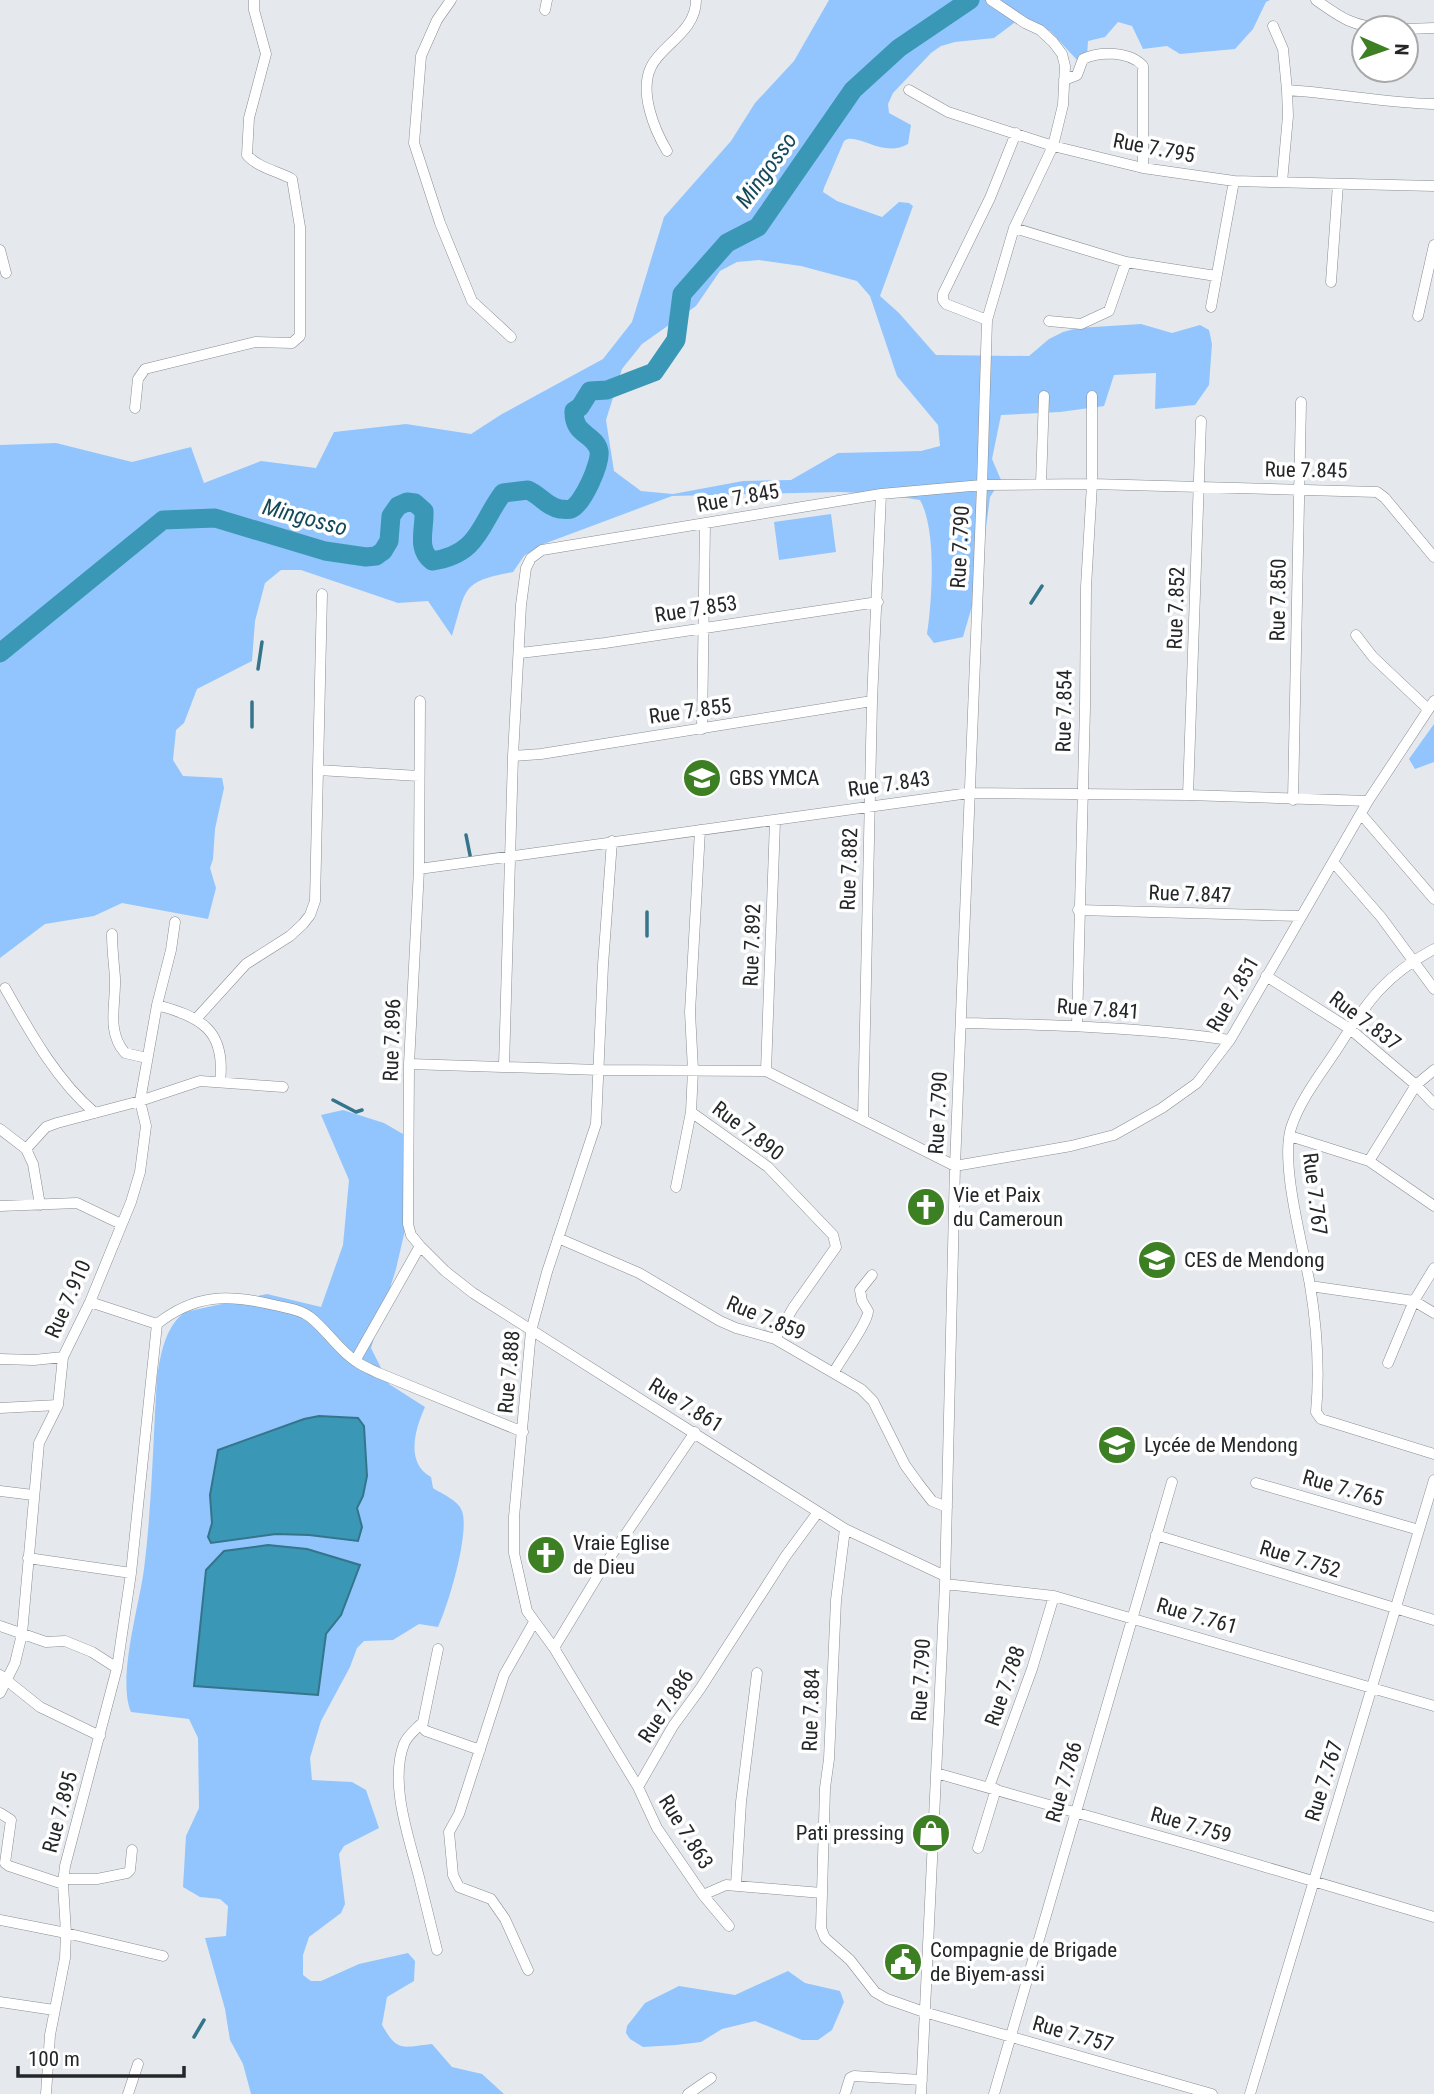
<svg xmlns="http://www.w3.org/2000/svg" width="1434" height="2094" font-family="'Roboto Condensed',sans-serif">
<style>
.green{fill:#92c5fe;fill-rule:evenodd}
.water{fill:#3a97b5;stroke:#34758b;stroke-width:2}
.lines{fill:none;stroke-linecap:round;stroke-linejoin:round}
.stream{stroke:#34758b;stroke-width:3.5}
.river{stroke:#3a97b5;stroke-width:19}
.street-casing{stroke:#898d91;stroke-width:11}
.street{stroke:#fff;stroke-width:10}
.labels{text-anchor:middle;stroke-width:7;stroke-linejoin:round;paint-order:stroke}
.street-label{font-size:21px;fill:#252628;stroke:#fff}
.poi-label{font-size:21px;fill:#252628;stroke:#fff;text-anchor:start}
.water-label{font-size:23px;font-style:italic;fill:#14495a;stroke:#fff}
</style>
<rect width="100%" height="100%" fill="#e5e9ee"/>
<path class="green" d="M829 0H1270L1266 2 1253 29 1235 49 1180 54 1167 46 1143 49 1132 26 1118 22 1105 37 1088 41 1087 56 1077 60 1050 31 1022 17 994 38 955 42 941 46 931 53 893 93 888 104 889 113 911 125 908 144C883 159 856 131 844 141L824 188 823 192 837 201 882 217 899 202 909 203 913 206 880 296 899 313 936 355 1029 356 1049 339 1063 332 1078 328 1141 324 1172 333 1200 325 1209 330 1212 344 1209 385 1195 405 1155 409 1156 373 1114 375 1104 406 1060 412 1001 415 992 459 1001 480 990 497 979 582 963 637 934 643 927 634C932 601 937 530 920 500L881 494 841 492 672 496 541 545 524 556 513 572C460 582 467 588 452 636L428 601 398 603 301 570H281L265 583 255 621 252 661 197 689 184 723 176 730 173 760 183 776 222 778 224 788 215 829 213 859 210 868 216 888 208 919 122 903 94 916 45 924 0 958V445L56 443 132 462 191 447 204 483 261 461 316 468 334 432 406 424 471 434 502 414 603 359 632 322 664 217 731 141 755 103 794 61ZM759 260 801 266 857 281 870 296 897 376 938 425 940 446 921 451 838 453 791 480 743 481 673 494 641 491 614 471 606 420 622 369 642 344 696 306 720 271 737 262Z
M831 514 836 552 779 560 774 522Z
M1434 724V762L1415 769 1409 759Z
M343 1110 384 1123 403 1134 408 1217 396 1269 371 1348 389 1384 425 1407C415 1429 405 1463 431 1477L433 1488C442 1494 458 1500 462 1511 470 1533 448 1606 438 1627L419 1624 393 1640 364 1641 357 1648 350 1667 321 1721 310 1758 312 1780 352 1782 366 1790 379 1828 344 1846 339 1854 345 1904 341 1913 309 1937 303 1955V1975L311 1981H321L359 1964 408 1953 415 1961 414 1981 387 1997 382 2025C398 2053 402 2047 432 2044L452 2067 482 2074 504 2094H251L243 2064 230 2040 225 2009 205 1938 226 1936 228 1906 220 1899 200 1897 183 1887 186 1836 199 1808 198 1738 189 1719 131 1712C117 1679 139 1607 144 1569 152 1506 153 1441 157 1377 161 1353 165 1327 185 1312L267 1294 321 1307 343 1245 349 1180 321 1115Z
M788 1971 805 1983 840 1991 844 2002 832 2030 818 2040H802L755 2021 722 2029 701 2042 676 2045 643 2047 630 2039 626 2033 627 2026 645 2003 679 1986 735 1995Z"/>
<path class="water" d="M319 1416 358 1418 364 1426 367 1476 363 1496 357 1508 362 1527 358 1541 309 1535 276 1534 211 1543 208 1537 212 1523 210 1495 218 1450 304 1419Z
M268 1545 307 1549 360 1565 341 1615 326 1634 318 1695 194 1686 206 1570 224 1551Z"/>
<g class="lines">
<path class="stream" d="M1031 603 1042 586
M258 669 262 642
M252 702V727
M466 835 471 860
M647 912V936
M333 1100 356 1112 362 1110
M194 2037 204 2020"/>
<path class="river" d="M0 653 163 520 215 518 325 551 366 557 376 556 383 551 389 541 391 516 398 506 407 502 415 503 424 511C425 529 416 549 432 561 480 554 480 523 503 493L528 490C540 495 547 507 560 509 564 509 568 510 571 509 583 504 601 463 599 451 595 433 573 436 574 411L580 407 590 391 607 390 654 372 676 340 682 294 727 243 758 227 853 90 899 48 970 0"/>
<defs>
<path id="street" d="M451 0 437 20 421 56 414 143 440 223 472 301 511 337
M1316 0C1341 18 1354 27 1385 28
M545 10 547 0
M1273 26 1283 49 1287 90
M1406 29 1434 28
M1064 80 1077 75 1083 59C1099 51 1130 51 1143 66V168
M909 90 948 112 1053 146 1143 168 1234 181 1434 186
M667 151C654 129 639 92 651 67 661 45 696 32 696 0
M1282 182 1288 116 1287 90C1336 93 1385 103 1434 104
M1014 228 1126 262 1216 276
M0 250 6 273
M1331 282 1338 184
M1211 307 1234 181
M1418 316 1434 245
M987 320 946 304 943 300V294L990 198 1016 133
M1049 321 1081 324 1109 311 1126 262
M135 408 138 379 145 369 255 342 292 343 300 336V227L292 179C277 171 257 167 247 155L249 118 266 54 254 10V0
M1041 483 1044 396
M1356 635 1373 657 1428 709
M520 653 605 643 878 602
M702 729 705 524
M513 756 541 754 872 701
M318 770 419 776
M1188 795 1201 421
M1293 800 1301 402
M1361 814 1434 899
M700 830 690 1012 693 1070 691 1112 768 1167 833 1235 836 1247 793 1308 775 1339
M612 841 603 965 596 1124 547 1272 531 1331 514 1517V1553L527 1611 554 1648 602 1569 695 1432
M1333 862 1381 917 1434 989
M419 869 969 793 1188 795 1368 801
M1078 910 1301 916
M112 934C112 949 114 964 115 978 116 1005 106 1031 125 1053L147 1058
M1434 949C1386 975 1368 1000 1339 1046 1323 1071 1300 1099 1291 1128 1280 1164 1303 1246 1310 1285 1317 1328 1320 1369 1316 1412L1321 1419 1434 1454
M1266 976 1350 1029 1416 1085 1434 1104
M5 988C30 1032 56 1080 95 1113
M157 1005C202 1017 226 1031 220 1082
M196 1019 246 964 290 936 303 924 310 915 315 901 322 594
M962 1023C1051 1025 1142 1027 1230 1040
M1077 1026 1085 707 1086 587 1092 484V396
M409 1064 600 1070 766 1071 955 1166 1071 1146 1114 1135 1162 1108 1197 1083 1230 1040 1368 801 1434 701
M504 1066 513 756 521 605 526 568 531 558 542 550 881 494 982 485 1092 484 1377 492 1385 498 1434 557
M766 1071 775 821
M863 1118 872 701 881 494
M0 1129 26 1149 33 1164 40 1205
M1290 1136 1369 1161 1434 1206
M26 1149 46 1127 57 1123 140 1101 200 1081 283 1087
M1369 1161 1416 1085 1434 1070
M676 1187 691 1112
M0 1206 77 1203 121 1224
M558 1238 639 1273 720 1321 736 1328 775 1339 861 1389 873 1401 905 1465 918 1483 932 1501 947 1507
M420 1246 445 1271 473 1293 845 1529 945 1576
M1310 1286 1414 1301 1434 1313
M90 1302 157 1324
M0 1359 34 1360 63 1357
M355 1361 420 1246 411 1235 408 1224 409 1064 419 869 420 701
M1388 1363 1414 1301 1434 1268
M834 1372C841 1359 869 1321 868 1311L862 1301 860 1290 872 1275
M0 1408 58 1405
M1256 1483 1419 1530
M0 1491 33 1495
M1156 1535 1434 1620
M28 1558 131 1573
M945 1584 1054 1596 1434 1706
M0 1626 46 1642 65 1641 92 1652 117 1668 65 1866 63 1884 66 1933 65 1958 50 2035 46 2094
M554 1648 638 1787 673 1726 700 1689 785 1557 818 1512
M438 1649 422 1727 426 1731 480 1750
M117 1668 131 1573 157 1324C195 1294 228 1294 274 1305 286 1308 300 1309 310 1317 327 1330 339 1351 357 1362 363 1366 370 1369 376 1372L523 1432
M0 1675 40 1707 100 1736
M0 1693 15 1663 22 1634 39 1443 58 1405 63 1357 90 1302 131 1202 140 1172 146 1126 140 1101 157 1005 171 950 175 922
M421 1724C415 1730 407 1736 404 1744 389 1783 409 1838 419 1877 425 1901 431 1926 437 1950
M936 1773 1198 1847 1434 1917
M638 1787 657 1828 703 1895 726 1885 822 1893 821 1928 825 1938 850 1960 875 1992 887 1999 924 2012 1212 2094
M989 1787 1032 1669 1054 1596
M0 1813 11 1820 5 1863 9 1866 63 1884
M978 1848 996 1789
M63 1879H97L127 1873 130 1870 132 1850
M736 1885 741 1802 757 1673
M822 1893 825 1788 829 1759 836 1600 845 1529
M703 1895 729 1926
M0 1920 66 1933 163 1956
M528 1970 505 1919 491 1899 459 1887 453 1875 449 1832 459 1814 504 1675 534 1622
M0 2002 54 2010
M128 2094 138 2064
M688 2094 711 2078
M845 2094 850 2078 854 2076 922 2080
M921 2094 945 1584 955 1166 982 485 987 320 1014 228 1053 146 1063 105 1065 66 1062 54 1053 42 1040 30 1025 23 991 0
M994 2094 1172 1482
M1250 2094 1434 1480"/>
</defs>
<use href="#street" class="street-casing"/>
<use href="#street" class="street"/>
</g>
<defs>
<symbol id="school-disc" viewBox="-11 -11 22 22"><circle r="9.5" fill="#3d8023" stroke="#fff"/><path d="M0-5L7-2L0 1L-7-2ZM-4 1L0 2.5L4 1V4Q0 6-4 4Z" fill="#fff"/></symbol>
<symbol id="church-disc" viewBox="-11 -11 22 22"><circle r="9.5" fill="#3d8023" stroke="#fff"/><path d="M-1.2-6h2.4v3.5h3.3v2.4h-3.3V6h-2.4V-.1h-3.3v-2.4h3.3Z" fill="#fff"/></symbol>
<symbol id="shop-disc" viewBox="-11 -11 22 22"><circle r="9.5" fill="#3d8023" stroke="#fff"/><path d="M-5-2.5h2.3a2.7 3.5 0 0 1 5.4 0H5L5.5 6h-11ZM-1.5-2.5h3a1.5 2.3 0 0 0-3 0Z" fill="#fff"/></symbol>
<symbol id="civic-disc" viewBox="-11 -11 22 22"><circle r="9.5" fill="#3d8023" stroke="#fff"/><path d="M-.6-6.5H3V-4.5H.6V-3L4-1V1h2V6H-6V1h2V-1L-.6-3ZM-1.2 2.5V6h2.4V2.5Z" fill="#fff"/></symbol>
</defs>
<g fill-rule="evenodd">
<use href="#school-disc" x="680" y="756" width="44" height="44"/>
<use href="#church-disc" x="904" y="1185" width="44" height="44"/>
<use href="#school-disc" x="1135" y="1238" width="44" height="44"/>
<use href="#school-disc" x="1095" y="1423" width="44" height="44"/>
<use href="#church-disc" x="524" y="1533" width="44" height="44"/>
<use href="#shop-disc" x="909" y="1811" width="44" height="44"/>
<use href="#civic-disc" x="881" y="1940" width="44" height="44"/>
</g>
<g class="labels">
<g class="street-label">
<text transform="translate(1154 148) rotate(11)" y="7">Rue 7.795</text>
<text transform="translate(1306 470) rotate(1)" y="7">Rue 7.845</text>
<text transform="translate(738 498) rotate(-10)" y="7">Rue 7.845</text>
<text transform="translate(960 547) rotate(-87)" y="7">Rue 7.790</text>
<text transform="translate(1278 600) rotate(-89)" y="7">Rue 7.850</text>
<text transform="translate(1176 608) rotate(-88)" y="7">Rue 7.852</text>
<text transform="translate(696 609) rotate(-9)" y="7">Rue 7.853</text>
<text transform="translate(690 711) rotate(-8)" y="7">Rue 7.855</text>
<text transform="translate(1064 711) rotate(-89)" y="7">Rue 7.854</text>
<text transform="translate(889 784) rotate(-8)" y="7">Rue 7.843</text>
<text transform="translate(849 869) rotate(-88)" y="7">Rue 7.882</text>
<text transform="translate(1190 894) rotate(2)" y="7">Rue 7.847</text>
<text transform="translate(752 945) rotate(-88)" y="7">Rue 7.892</text>
<text transform="translate(1233 994) rotate(-60)" y="7">Rue 7.851</text>
<text transform="translate(1098 1009) rotate(4)" y="7">Rue 7.841</text>
<text transform="translate(1365 1021) rotate(37)" y="7">Rue 7.837</text>
<text transform="translate(392 1040) rotate(-88)" y="7">Rue 7.896</text>
<text transform="translate(938 1113) rotate(-87)" y="7">Rue 7.790</text>
<text transform="translate(748 1131) rotate(37)" y="7">Rue 7.890</text>
<text transform="translate(1315 1194) rotate(83)" y="7">Rue 7.767</text>
<text transform="translate(68 1299) rotate(-66)" y="7">Rue 7.910</text>
<text transform="translate(766 1318) rotate(23)" y="7">Rue 7.859</text>
<text transform="translate(509 1372) rotate(-85)" y="7">Rue 7.888</text>
<text transform="translate(686 1405) rotate(32)" y="7">Rue 7.861</text>
<text transform="translate(1343 1488) rotate(16)" y="7">Rue 7.765</text>
<text transform="translate(1300 1559) rotate(17)" y="7">Rue 7.752</text>
<text transform="translate(1197 1616) rotate(16)" y="7">Rue 7.761</text>
<text transform="translate(921 1680) rotate(-87)" y="7">Rue 7.790</text>
<text transform="translate(1005 1686) rotate(-71)" y="7">Rue 7.788</text>
<text transform="translate(666 1706) rotate(-57)" y="7">Rue 7.886</text>
<text transform="translate(811 1710) rotate(-88)" y="7">Rue 7.884</text>
<text transform="translate(1324 1781) rotate(-73)" y="7">Rue 7.767</text>
<text transform="translate(1064 1782) rotate(-74)" y="7">Rue 7.786</text>
<text transform="translate(60 1812) rotate(-75)" y="7">Rue 7.895</text>
<text transform="translate(1191 1825) rotate(16)" y="7">Rue 7.759</text>
<text transform="translate(686 1832) rotate(58)" y="7">Rue 7.863</text>
<text transform="translate(1073 2034) rotate(16)" y="7">Rue 7.757</text>
</g>
<g class="poi-label">
<text x="729" y="785">GBS YMCA</text>
<text x="953" y="1202">Vie et Paix<tspan x="953" dy="24">du Cameroun</tspan></text>
<text x="1184" y="1267">CES de Mendong</text>
<text x="1144" y="1452">Lycée de Mendong</text>
<text x="573" y="1550">Vraie Eglise<tspan x="573" dy="24">de Dieu</tspan></text>
<text x="904" y="1840" text-anchor="end">Pati pressing</text>
<text x="930" y="1957">Compagnie de Brigade<tspan x="930" dy="24">de Biyem-assi</tspan></text>
</g>
<g class="water-label">
<text transform="translate(766 170) rotate(-54)" y="8">Mingosso</text>
<text transform="translate(305 517) rotate(15)" y="8">Mingosso</text>
</g>
</g>
<g transform="translate(1385 49) rotate(92)"><circle r="33" fill="#ffffff" stroke="#a8a8a9" stroke-width="2"/>
<path d="M0-5L12 26L0 18L-12 26Z" fill="#3d8023"/>
<text y="-10" font-size="19" font-weight="bold" text-anchor="middle" fill="#252628">N</text>
</g>
<path d="M18 2066v10h166v-10" fill="none" stroke="#252628" stroke-width="3.5"/>
<text x="28" y="2066" font-size="21" fill="#252628" stroke="#ffffff" stroke-width="5" paint-order="stroke">100 m</text>
</svg>
